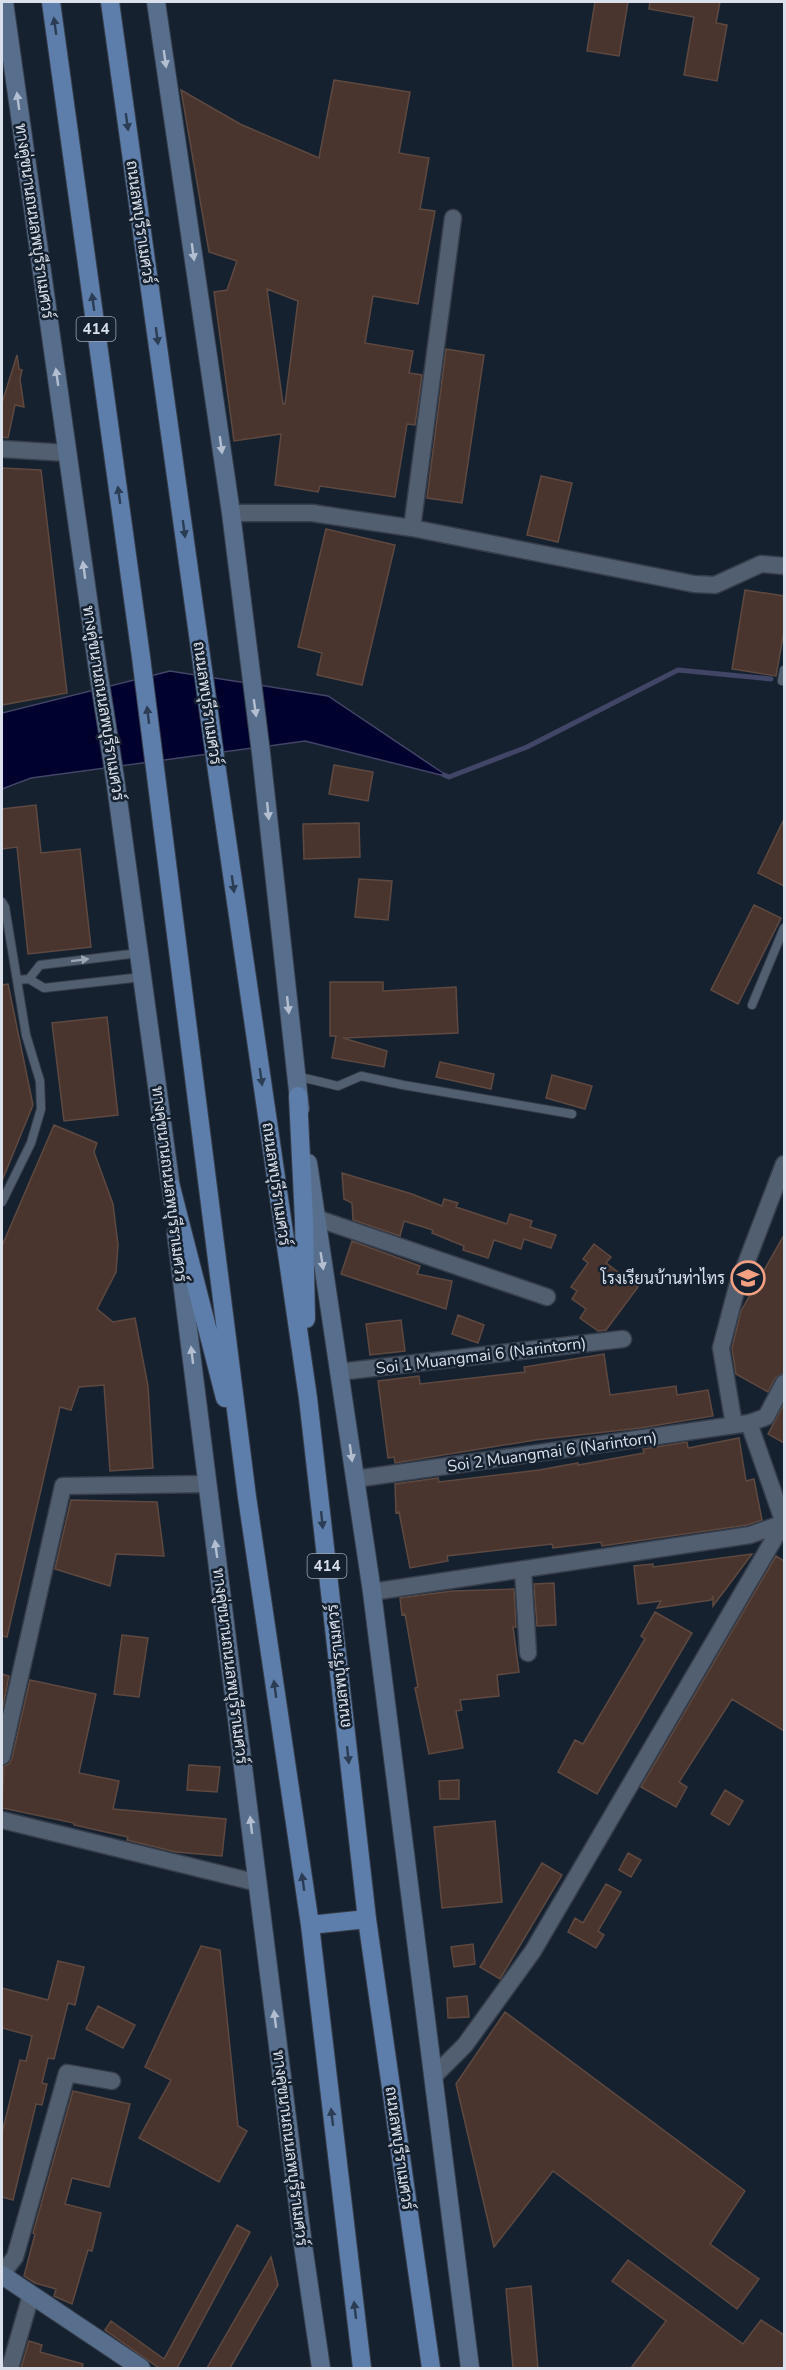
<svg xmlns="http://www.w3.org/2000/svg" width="786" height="2370" font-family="'Nunito Sans',Sarabun,sans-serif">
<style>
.water{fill:#00022d;stroke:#414566;stroke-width:1.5}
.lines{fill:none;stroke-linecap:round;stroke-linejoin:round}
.stream{stroke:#414566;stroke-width:5}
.building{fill:#4a352e;stroke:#5e4940;stroke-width:1.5;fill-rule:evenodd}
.lane-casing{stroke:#373e4b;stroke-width:10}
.street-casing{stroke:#373e4b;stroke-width:19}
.secondary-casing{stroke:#373e4b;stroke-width:20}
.primary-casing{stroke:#373e4b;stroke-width:20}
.lane{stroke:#525f70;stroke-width:8}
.street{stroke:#525f70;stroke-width:16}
.secondary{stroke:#576f8d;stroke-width:18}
.primary{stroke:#5d7eaa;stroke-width:18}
.oneway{fill:#2b3d55}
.oneway2{fill:#b3bfd0}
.oneway3{fill:#9da6b4}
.labels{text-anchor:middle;stroke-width:5;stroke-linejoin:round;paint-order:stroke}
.shield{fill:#162130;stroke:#9fa7b4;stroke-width:1.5}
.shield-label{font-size:15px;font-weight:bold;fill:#dae1ec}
.street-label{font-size:16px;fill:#dae1ec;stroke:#162130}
.poi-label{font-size:16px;fill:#dae1ec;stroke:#162130;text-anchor:end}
</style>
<rect width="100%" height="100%" fill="#162130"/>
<path class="water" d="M170 671 328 696 449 777 305 741 31 778 2 789V713Z"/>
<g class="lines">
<path class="stream" d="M444 775 449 777 527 747 678 670 771 679"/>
</g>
<path class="building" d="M595 2H628L619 56 587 51Z
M650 2H720L716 23 727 25 717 81 684 75 694 17 649 9Z
M334 80 410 92 399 153 429 158 420 209 435 211 418 304 373 296 365 343 413 351 409 373 422 375 415 425 407 424 395 497 320 486 318 492 275 485 281 434 234 441 214 292 227 290 237 261 209 252 181 90 240 124 319 158ZM267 289 298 301 285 404H283Z
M446 349 484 355 462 503 427 498Z
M17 355 19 369 22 370 20 379 24 407 15 405 8 438 2 437V403Z
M2 468 41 470 67 693 2 705Z
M541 476 572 483 558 542 527 535Z
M326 529 395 545 362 685 317 675 322 653 298 647Z
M745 590 784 596V631L776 676 732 669Z
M334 765 373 772 368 801 329 794Z
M36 805 41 853 80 849 91 947 28 954 17 847 2 849V809Z
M784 819V886L758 873Z
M359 823 360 857 304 859 303 824Z
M359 879 392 881 388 920 355 917Z
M754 905 781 918 738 1004 711 990Z
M330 982H383V991L456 987 458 1033 343 1038 387 1051 384 1067 332 1058 336 1036H330Z
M8 984 33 1105 2 1181V985Z
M107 1017 118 1115 64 1121 52 1023Z
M440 1062 494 1074 491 1089 436 1077Z
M552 1075 592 1086 585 1109 546 1098Z
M54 1125 97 1143 94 1152 113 1204 118 1245 116 1272 97 1309 113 1322 135 1318 148 1386 153 1468 110 1471 104 1385 79 1387 71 1410 60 1407 7 1637 2 1636V1246Z
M342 1173 412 1194 442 1206 444 1199 458 1203 456 1207 507 1224 510 1214 532 1221 530 1227 556 1235 551 1248 524 1239 521 1249 494 1240 488 1258 463 1250 464 1246 432 1233 433 1230 404 1221 400 1236 353 1220 352 1203 344 1199Z
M784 1235V1373L775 1378 768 1392 736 1374 732 1348 741 1311Z
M352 1241 420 1266 417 1274 452 1281 446 1309 341 1274Z
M594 1244 611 1257 606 1263 638 1287 606 1330 598 1331 580 1318 586 1309 572 1299 577 1291 571 1287 588 1263 583 1259Z
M458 1315 484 1325 478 1343 452 1334Z
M401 1320 405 1351 370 1355 366 1324Z
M604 1354 610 1395 676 1386 677 1395 708 1390 713 1416 640 1428 535 1440 395 1463 394 1457 388 1458 378 1381 419 1376 420 1384 525 1372 524 1367Z
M784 1404V1443L768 1434Z
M739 1438 746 1481 754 1479 762 1520 747 1525 602 1546 601 1542 553 1548 552 1544 447 1556 448 1561 410 1568 399 1512 396 1513 395 1484 438 1478 439 1482 539 1470 578 1463V1465L644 1453 643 1449 687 1442 688 1448Z
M71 1500 157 1502 164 1556 116 1554 110 1586 55 1569Z
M752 1554 713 1606V1597L711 1600 657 1608 661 1601 638 1604 634 1566 653 1564V1567Z
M776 1556 784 1561V1731L732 1699 679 1782 687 1787 676 1807 641 1787Z
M554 1583 556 1625 537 1626 534 1584Z
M514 1589 516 1627H513L519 1672 497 1675 499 1696 460 1700 462 1710 456 1711 463 1748 429 1754 415 1688 418 1687 405 1614 402 1615 400 1598 452 1591Z
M655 1612 692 1633 597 1794 558 1772 575 1740 583 1744 645 1639 641 1636Z
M122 1635 148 1638 139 1697 114 1694Z
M2 1674 9 1676 2 1711Z
M30 1680 96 1694 79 1773 119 1781 113 1809 226 1819 222 1856 176 1852 127 1840 128 1837 74 1825V1823L2 1808 4 1766 9 1764 12 1758Z
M189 1765 220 1767 217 1792 187 1790Z
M459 1780V1799H440L439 1781Z
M725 1790 743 1801 729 1825 711 1814Z
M495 1821 502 1902 442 1908 434 1827Z
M628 1853 641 1860 631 1877 619 1870Z
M542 1863 562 1875 500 1979 480 1967Z
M606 1884 621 1892 598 1931 604 1935 596 1948 568 1932 575 1918 583 1923Z
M473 1944 475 1964 454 1967 451 1947Z
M201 1946 220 1950 238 2126 247 2131 219 2182 139 2138 171 2080 145 2067Z
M58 1961 84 1967 75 2005 68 2003 54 2059 48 2058 42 2083 47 2084 42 2105 36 2104 13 2200 2 2197V2133L20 2060 26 2061 32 2036 2 2028V1988L48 2000Z
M467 1996 469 2017 448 2018 447 1998Z
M98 2006 135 2025 123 2048 86 2029Z
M505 2012 745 2191 710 2244 759 2279 737 2309 553 2171 494 2247 456 2084Z
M73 2091 130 2104 109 2187 72 2178 65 2204 101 2213 92 2251 88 2250 72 2304 54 2296 56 2289 35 2283 24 2276 35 2234 33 2233Z
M237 2225 250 2232 177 2368H159L105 2330 111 2321 164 2359Z
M271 2257 278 2285 230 2368H207Z
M628 2260 743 2344 761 2320 784 2335V2368H631L666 2321 612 2281Z
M531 2286 538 2368H513L506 2289Z
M29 2341 42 2345 40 2352 83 2364 82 2368H21Z"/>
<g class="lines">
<defs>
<path id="lane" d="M782 681 784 670
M2 902 5 907 26 1035 40 1081 41 1109 31 1143 2 1202
M29 979 44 988 142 977
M18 980 29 979 40 965 139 953
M752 1005 784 928
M296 1076 338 1086 361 1076 403 1085 572 1114"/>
<path id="street" d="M2 449 68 453
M231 513H312L412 528 694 584 715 585 761 564 784 566
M412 528 453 218
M316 1218 547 1297
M339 1372 623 1339
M749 1423 784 1523
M734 1425 721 1348 737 1287 784 1164
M355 1479 749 1423 766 1417 784 1383
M523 1570 528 1653
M372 1592 750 1535 784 1523
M2 1756 63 1486 207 1484
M2 1820 258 1883
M434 2076 465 2045 533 1951 784 1522
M2 2274 15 2257 67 2073 112 2081
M10 2368 31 2295"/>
<path id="secondary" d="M4 2 98 670 115 778 173 1203
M156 2 231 513 261 753 300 1109
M308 1163 372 1592 470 2368
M176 1233 303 2245 321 2368
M2 2275 141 2368"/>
<path id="primary" d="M51 2 141 657 247 1497 310 1925 362 2368
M110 2 216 764 308 1398 367 1919 431 2368
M298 1096 304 1220 306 1319
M171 1187 225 1398
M310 1925 367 1919"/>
</defs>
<use href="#lane" class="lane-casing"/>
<use href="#street" class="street-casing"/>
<use href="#secondary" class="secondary-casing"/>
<use href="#primary" class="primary-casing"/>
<use href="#lane" class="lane"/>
<use href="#street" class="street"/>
<use href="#secondary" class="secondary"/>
<use href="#primary" class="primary"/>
</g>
<defs><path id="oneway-solid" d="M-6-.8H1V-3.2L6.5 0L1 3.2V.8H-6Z" transform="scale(1.5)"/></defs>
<g class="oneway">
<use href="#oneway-solid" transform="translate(55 26) rotate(-98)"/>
<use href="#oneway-solid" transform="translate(127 122) rotate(82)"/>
<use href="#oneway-solid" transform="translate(93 302) rotate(-98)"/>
<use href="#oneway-solid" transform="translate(157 336) rotate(82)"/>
<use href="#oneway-solid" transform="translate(119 495) rotate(-98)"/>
<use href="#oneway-solid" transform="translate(184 529) rotate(82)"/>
<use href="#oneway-solid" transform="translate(148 715) rotate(-97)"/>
<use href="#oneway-solid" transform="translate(233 884) rotate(82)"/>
<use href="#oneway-solid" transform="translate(261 1077) rotate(82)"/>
<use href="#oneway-solid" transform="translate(322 1520) rotate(84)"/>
<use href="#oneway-solid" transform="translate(275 1689) rotate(-98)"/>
<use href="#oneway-solid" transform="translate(348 1755) rotate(84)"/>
<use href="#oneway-solid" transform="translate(303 1882) rotate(-98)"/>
<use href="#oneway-solid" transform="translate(332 2117) rotate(-97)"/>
<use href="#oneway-solid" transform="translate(355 2310) rotate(-97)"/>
</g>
<g class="oneway2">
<use href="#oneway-solid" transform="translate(165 59) rotate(82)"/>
<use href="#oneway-solid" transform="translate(18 101) rotate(-98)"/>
<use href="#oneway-solid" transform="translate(193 252) rotate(82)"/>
<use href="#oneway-solid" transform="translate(57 377) rotate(-98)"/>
<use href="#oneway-solid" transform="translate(221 445) rotate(82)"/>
<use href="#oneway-solid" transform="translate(84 570) rotate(-98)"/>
<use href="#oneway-solid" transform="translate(255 708) rotate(82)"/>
<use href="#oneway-solid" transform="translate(268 811) rotate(84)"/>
<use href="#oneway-solid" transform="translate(288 1005) rotate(84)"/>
<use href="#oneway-solid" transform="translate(322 1261) rotate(81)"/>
<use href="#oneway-solid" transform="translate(192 1355) rotate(-97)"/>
<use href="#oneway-solid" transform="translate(351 1453) rotate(82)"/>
<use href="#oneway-solid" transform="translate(216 1549) rotate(-98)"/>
<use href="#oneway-solid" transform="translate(251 1825) rotate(-97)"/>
<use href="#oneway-solid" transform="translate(275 2019) rotate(-97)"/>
</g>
<use class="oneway3" href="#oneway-solid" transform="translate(80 960) rotate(-7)"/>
<defs>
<symbol id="school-ring" viewBox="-11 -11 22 22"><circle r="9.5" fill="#162130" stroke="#f2a081" stroke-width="1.5"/><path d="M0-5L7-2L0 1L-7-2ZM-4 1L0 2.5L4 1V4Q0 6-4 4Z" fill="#f2a081"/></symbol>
</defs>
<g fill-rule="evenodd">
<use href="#school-ring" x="729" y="1259" width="38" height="38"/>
</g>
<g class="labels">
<g class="shield">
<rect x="76.5" y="317" width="39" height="24" rx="4.5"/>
<rect x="307.5" y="1554" width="39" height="24" rx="4.5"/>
</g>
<g class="shield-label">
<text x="96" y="334">414</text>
<text x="327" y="1571">414</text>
</g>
<g class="street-label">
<text transform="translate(35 221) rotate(82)" y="6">ทางคู่ขนานถนนลพบุรีราเมศวร์</text>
<text transform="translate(141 222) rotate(82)" y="6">ถนนลพบุรีราเมศวร์</text>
<text transform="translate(104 703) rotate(81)" y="6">ทางคู่ขนานถนนลพบุรีราเมศวร์</text>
<text transform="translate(208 703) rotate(82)" y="6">ถนนลพบุรีราเมศวร์</text>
<text transform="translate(170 1184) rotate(83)" y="6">ทางคู่ขนานถนนลพบุรีราเมศวร์</text>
<text transform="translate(277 1184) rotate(82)" y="6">ถนนลพบุรีราเมศวร์</text>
<text transform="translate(481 1355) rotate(-7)" y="6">Soi 1 Muangmai 6 (Narintorn)</text>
<text transform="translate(552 1451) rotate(-8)" y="6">Soi 2 Muangmai 6 (Narintorn)</text>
<text transform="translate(231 1666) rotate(83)" y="6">ทางคู่ขนานถนนลพบุรีราเมศวร์</text>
<text transform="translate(338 1666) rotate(-96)" y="6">ถนนลพบุรีราเมศวร์</text>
<text transform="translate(291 2148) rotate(83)" y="6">ทางคู่ขนานถนนลพบุรีราเมศวร์</text>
<text transform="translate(400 2148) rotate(82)" y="6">ถนนลพบุรีราเมศวร์</text>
</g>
<g class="poi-label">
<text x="725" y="1284">โรงเรียนบ้านท่าไทร</text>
</g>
</g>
<rect width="786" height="2370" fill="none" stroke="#dae1ec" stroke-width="6"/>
</svg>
